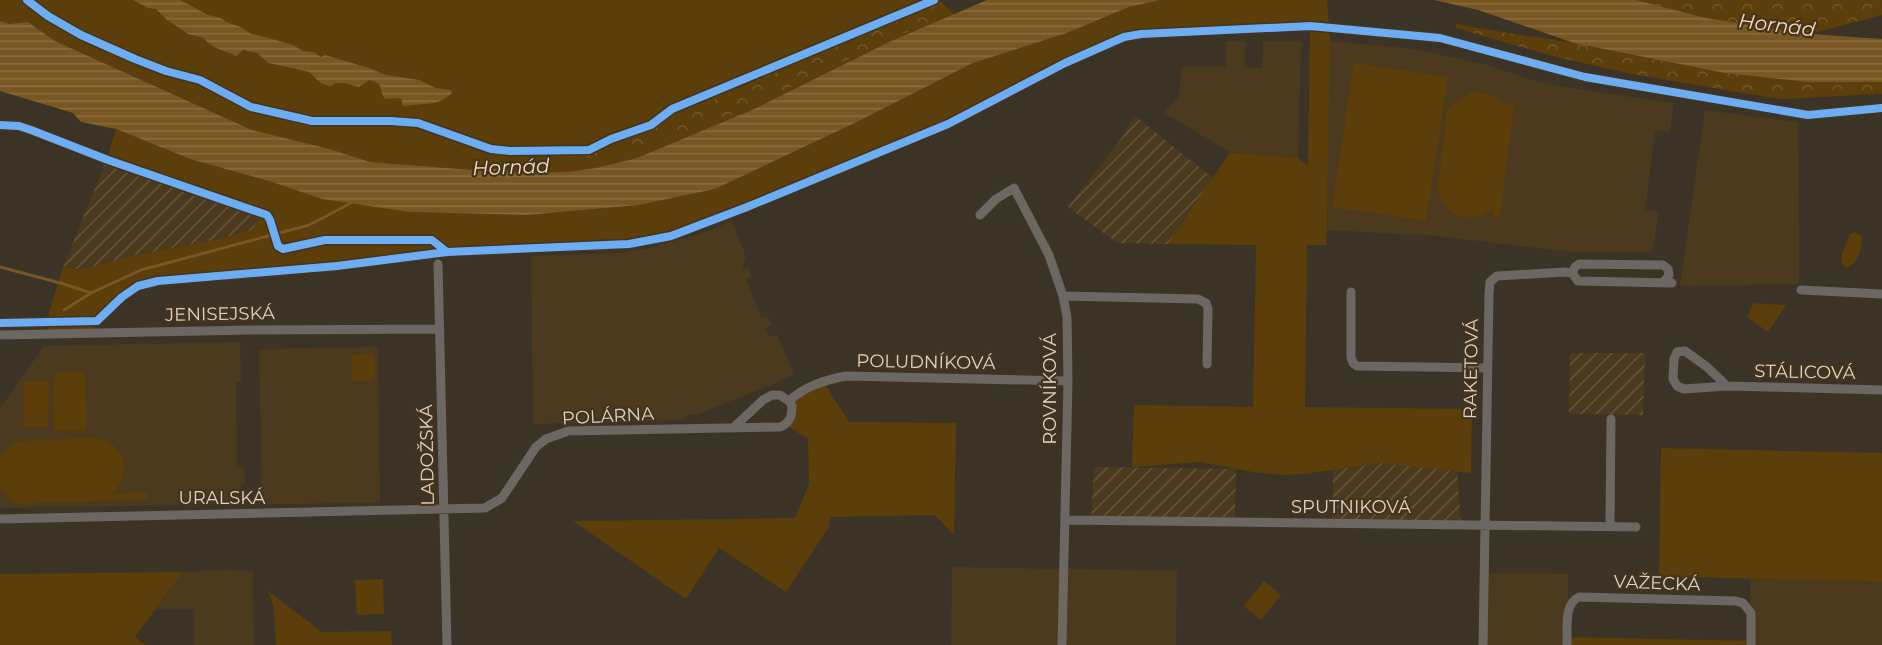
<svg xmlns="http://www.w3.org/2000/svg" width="1882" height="645" font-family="Montserrat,sans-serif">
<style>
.built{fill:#4c3a1e}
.industrial{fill:url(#industrial-furrows)}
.green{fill:#5b3e09}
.forest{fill:url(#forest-crowns)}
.water{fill:url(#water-rules)}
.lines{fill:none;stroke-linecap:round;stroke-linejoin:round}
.stream{stroke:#785722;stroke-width:3}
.minor{stroke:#6b6762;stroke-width:9}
.cycleway-casing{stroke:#44341d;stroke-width:11}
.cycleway{stroke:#6dadf4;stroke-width:8}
.labels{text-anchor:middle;stroke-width:4.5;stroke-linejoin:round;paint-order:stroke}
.street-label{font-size:18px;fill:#ded4c6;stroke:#44341d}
.water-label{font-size:20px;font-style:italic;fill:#f6dcb9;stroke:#44341d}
</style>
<defs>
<pattern id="industrial-furrows" width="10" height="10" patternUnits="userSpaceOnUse" patternTransform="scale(1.5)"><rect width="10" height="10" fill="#4c3a1e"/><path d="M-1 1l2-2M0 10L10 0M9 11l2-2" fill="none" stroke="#65563d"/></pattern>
<pattern id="forest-crowns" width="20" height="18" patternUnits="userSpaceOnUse" patternTransform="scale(1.5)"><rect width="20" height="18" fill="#5b3e09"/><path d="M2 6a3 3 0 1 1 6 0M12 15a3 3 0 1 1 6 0" fill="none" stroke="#72592b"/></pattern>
<pattern id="water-rules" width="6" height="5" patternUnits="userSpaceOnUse" patternTransform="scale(1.5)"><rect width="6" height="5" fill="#785722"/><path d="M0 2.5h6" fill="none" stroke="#8b6e41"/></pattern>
</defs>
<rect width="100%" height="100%" fill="#3b3326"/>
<path class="built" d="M1226 41H1245V67L1262 68 1263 41H1301L1298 158 1230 152 1164 113 1179 96 1182 67H1226Z
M1330 41 1414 49 1488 65 1531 80 1583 90 1674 103 1670 132 1655 131 1645 210 1659 212 1652 252H1569L1438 236 1327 230Z
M1705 110 1798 122 1799 284 1680 286Z
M732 221 746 257 742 269 748 267 752 277 746 279 761 318 768 316 772 325 765 328 769 337 777 334 794 375 697 415 689 414 683 420 533 424 531 256 620 253 649 248 703 233Z
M240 342 241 382H236L237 467H244L245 483 225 504 0 508V408L44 346Z
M378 347 380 503 262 504 259 349Z
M952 567 1177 571 1176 645H951Z
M230 570 253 571 254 645H194V609H156L183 572Z
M1484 573 1568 574 1567 645H1483Z
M1750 578 1882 582V645H1751Z"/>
<path class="industrial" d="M1134 115 1213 178 1168 244 1117 243 1068 207 1123 136Z
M107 159 260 213 254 230 214 240 136 255 79 270 63 267Z
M1570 353H1645L1643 415 1569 414Z
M1381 463 1457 471 1461 524 1332 523 1333 470Z
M1094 467 1236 469 1235 523 1091 521Z"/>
<path class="green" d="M0 0H939L955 15 889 42 754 109 637 158 596 168 566 172 521 173 496 169 473 170 370 162 330 149 252 130 55 41 28 22 9 24 0 21Z
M1160 0H1327L1330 41 1327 230 1326 245H1307L1305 407 1472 409 1471 473 1381 463 1304 474 1282 475 1253 472 1200 462 1132 467 1134 405 1253 407 1256 245 1168 244 1230 152 1298 158 1308 166 1310 26 1162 33 1124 38 1064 63 948 124 747 207 671 236 629 244 447 252 337 266 158 281 138 286 122 297 97 321 94 333 47 334 49 312 63 267 79 270 136 255 214 240 253 230 260 214 107 159 116 129 190 159 272 182 410 212 527 215 639 205 715 189 855 123 973 63 1067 33 1129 7Z
M1354 63 1448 77 1426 221 1332 207Z
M1473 92C1487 92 1497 96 1507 107L1508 103 1514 104 1500 217 1493 216V208C1469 227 1440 215 1438 184L1447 112C1454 102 1461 96 1473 92Z
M1855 232 1862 236C1863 247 1858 263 1847 268L1842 264V254L1850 234Z
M1753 303 1786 305 1768 332 1747 317Z
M374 354 375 381H352L351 355Z
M58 372H81L85 374 86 427 84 431H58L54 429V377Z
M24 381H49L48 427H23Z
M823 381 849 422 956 423 954 535 935 515 830 517 829 527 786 592 719 548 686 599 573 521 795 518 809 484 808 439 786 425 789 401Z
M91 438C125 441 134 469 113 494L147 492V499L20 504 11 501 0 489V456L12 444 22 441Z
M1661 448 1882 453V582L1659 576Z
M183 572 135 637 146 645H0V574Z
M383 579 384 614 357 615 355 580Z
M1264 581 1281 595 1261 620 1244 606Z
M268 591 322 632 391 631 392 645H276L273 604Z
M1568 637 1751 641 1750 645H1568Z"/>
<path class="forest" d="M1636 0H1882V15L1810 34 1706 18Z
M934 5 943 17 895 37 729 116 641 149 573 160V153C580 153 590 154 597 150 612 143 618 133 636 137L728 93Z
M1456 24 1508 33 1710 63 1882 74V94L1782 99 1760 96 1627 73 1552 56 1456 28Z"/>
<path class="water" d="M133 0H180L208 15 221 18 226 22 241 27 251 34 258 35 293 45 303 51 314 52 321 57 325 55 369 68 386 75 419 80 436 88 450 90 452 93C437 106 430 103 412 105 402 106 411 107 402 105V100L400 98 385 99C378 88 385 84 369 80L359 87 345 83H336L330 86 322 84 309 72 269 63 257 53 243 50 236 56C225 50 211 49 204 38L188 34 166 19 156 9 148 8Z
M987 0H1160L1129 7 1067 33 973 63 855 123 715 189 639 205 527 215 410 212 322 199 272 182 190 159 116 129 81 122 73 113 0 91V21L9 24 28 22 55 41 252 130 330 149 370 162 473 170 496 169 521 173 566 172 596 168 637 158 754 109 889 42Z
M1434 0H1636L1706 18 1810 34 1882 39V82H1809L1725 73 1574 43 1478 10Z"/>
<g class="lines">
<path class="stream" d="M0 267 64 284 91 293
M64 310 91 293 141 270 309 225 353 202"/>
<path class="minor" d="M980 215 996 199 1014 188 1049 255 1063 296 1067 317 1068 381 1062 645
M438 264 447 645
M1572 273 1575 267 1579 264 1663 265 1668 269 1669 275 1663 283
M1801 290 1882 294
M1351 292V357L1353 363 1357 366 1487 368
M1063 296 1198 299 1206 303 1208 309 1207 364
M0 335 250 330 440 329
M1727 386 1707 367 1685 351 1677 352 1674 359 1673 379 1677 386 1684 389 1727 386 1882 390
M789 401C805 386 825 380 846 376L1068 381
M0 519 485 508 502 498 536 447 546 439 568 431 780 427C790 423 792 416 792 406L789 401 780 395H772L763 400 734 427
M1066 520 1636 527
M1610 526 1611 419
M1483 645 1489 294 1490 282 1497 276 1564 272 1572 273 1578 281 1672 283
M1567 645C1568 630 1563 604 1579 597L1736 601 1743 603 1751 613V645"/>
<defs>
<path id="cycleway" d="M27 0 48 16 81 35 135 59 166 71 200 80 251 107 312 121H391L418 123 491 149 510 151 589 150 611 139 651 125 672 109 934 0
M0 125 19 126 31 130 108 160 267 215 270 220 278 246 283 249 325 240H432L447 252
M0 323 97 321 122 297 138 286 158 281 337 266 447 252 629 244 671 236 747 207 948 124 1065 63 1124 37 1141 34 1310 26 1440 38 1585 77 1808 115 1882 108"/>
</defs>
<use href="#cycleway" class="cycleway-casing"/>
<use href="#cycleway" class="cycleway"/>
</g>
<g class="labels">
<g class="street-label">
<text transform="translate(220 314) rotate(-1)" y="6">JENISEJSKÁ</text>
<text transform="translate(926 362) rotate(1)" y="6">POLUDNÍKOVÁ</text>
<text transform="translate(1471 369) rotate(-89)" y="6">RAKETOVÁ</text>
<text transform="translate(1805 372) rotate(1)" y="6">STÁLICOVÁ</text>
<text transform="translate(1050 389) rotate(-90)" y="6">ROVNÍKOVÁ</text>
<text transform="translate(608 416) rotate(-3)" y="6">POLÁRNA</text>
<text transform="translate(427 455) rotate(-91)" y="6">LADOŽSKÁ</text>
<text x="222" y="504">URALSKÁ</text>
<text x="1351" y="513">SPUTNIKOVÁ</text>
<text transform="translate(1657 583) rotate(2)" y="6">VAŽECKÁ</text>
</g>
<g class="water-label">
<text transform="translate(1777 25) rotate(7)" y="7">Hornád</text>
<text transform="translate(511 167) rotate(-2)" y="7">Hornád</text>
</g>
</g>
</svg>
